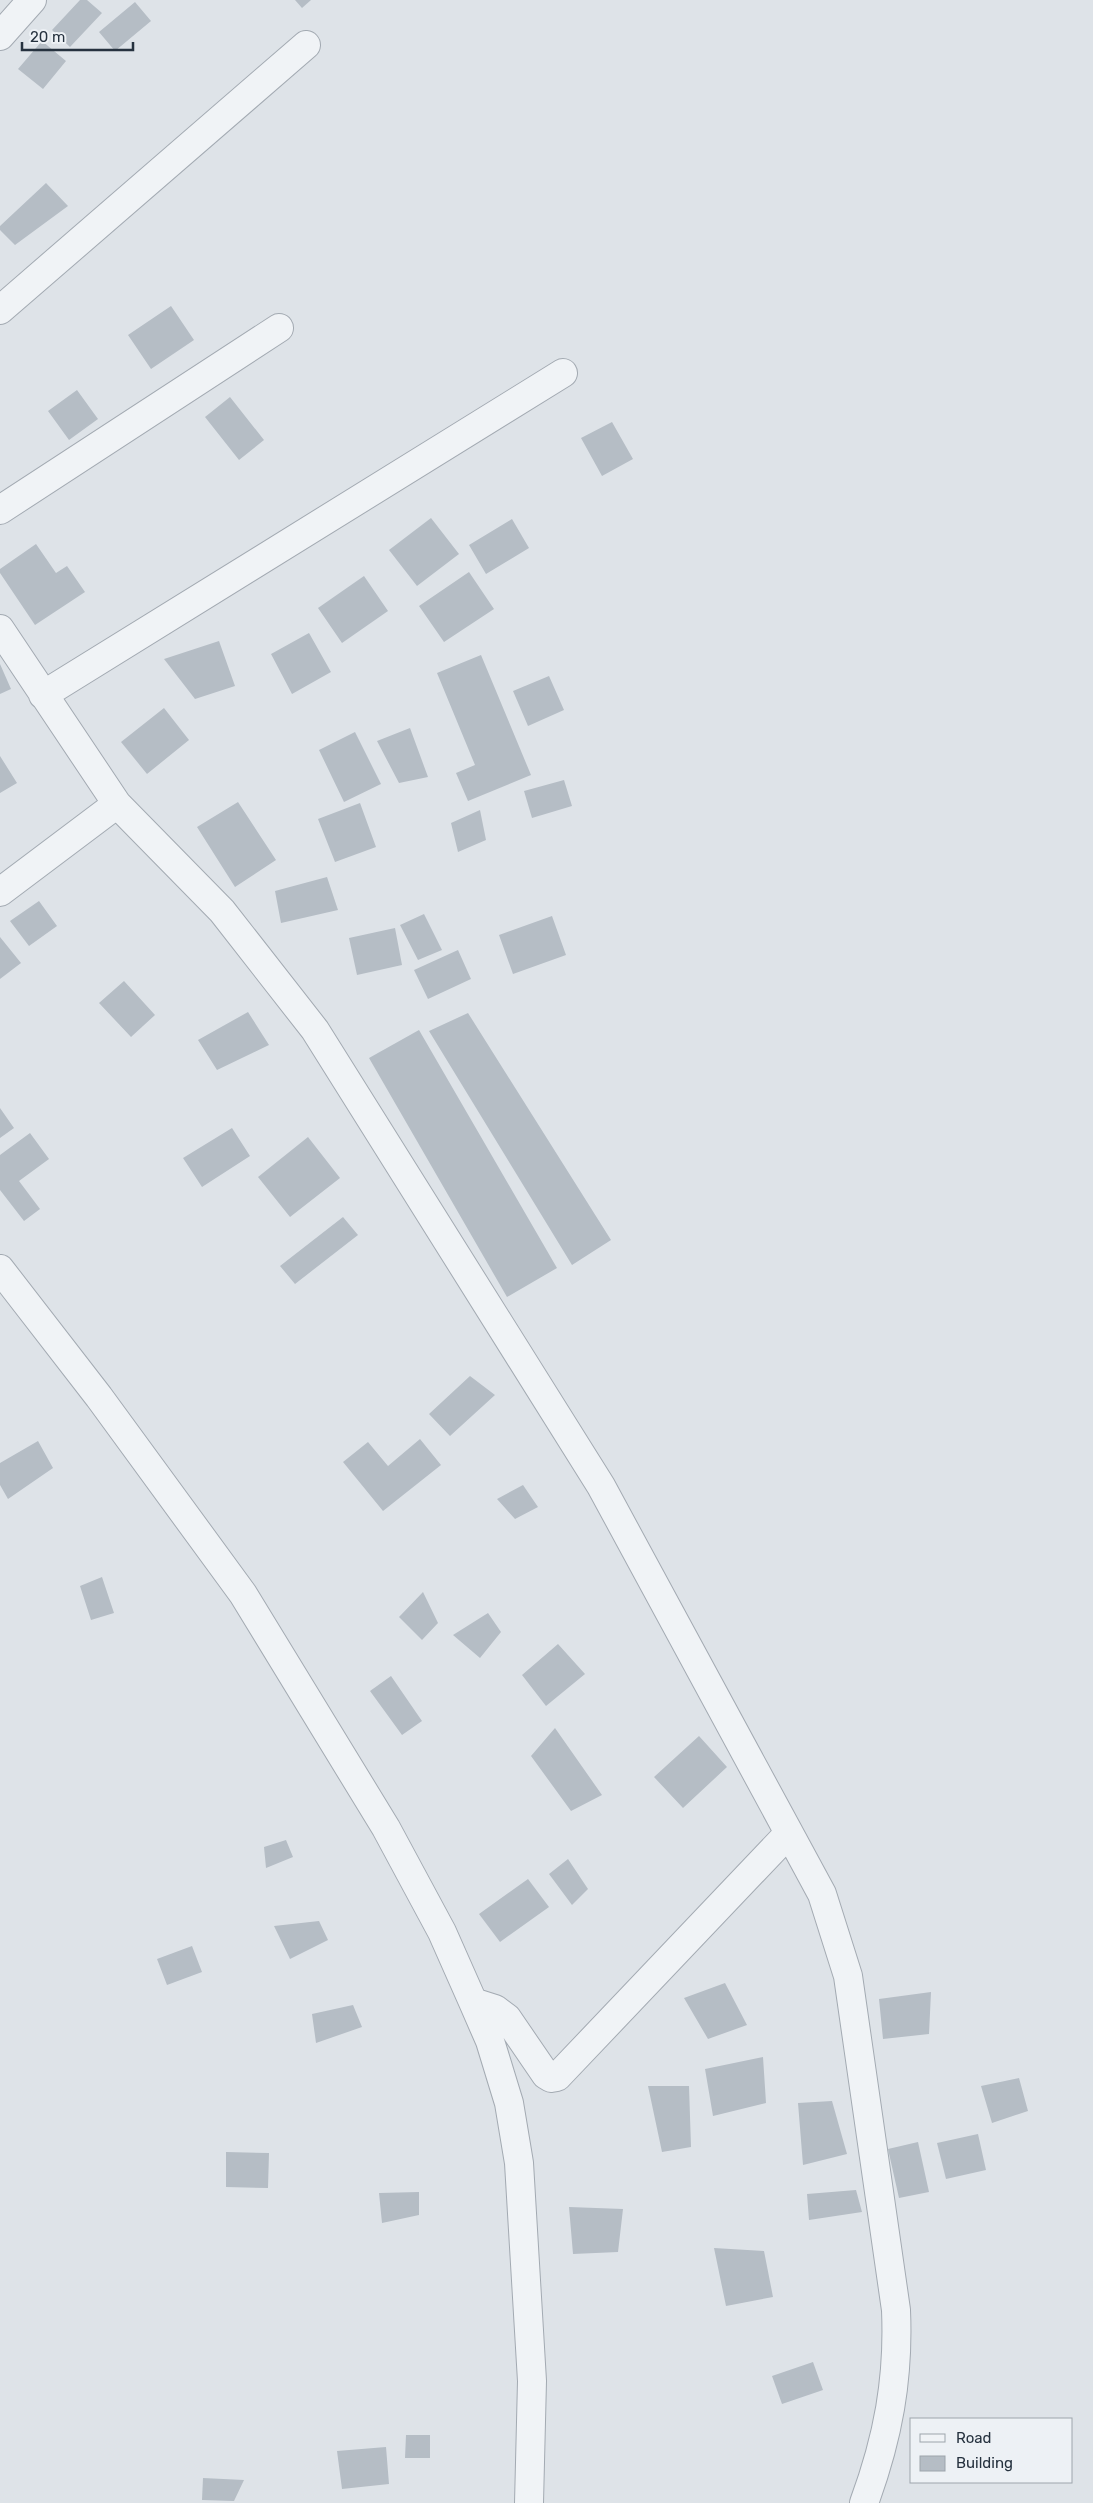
<svg xmlns="http://www.w3.org/2000/svg" width="1093" height="2503" font-family="Rubik,sans-serif">
<style>
.building{fill:#b5bdc5}
.lines{fill:none;stroke-linecap:round;stroke-linejoin:round}
.street-casing{stroke:#a3aab2;stroke-width:30}
.street{stroke:#f0f3f6;stroke-width:28}
</style>
<rect width="100%" height="100%" fill="#dee3e8"/>
<path class="building" d="M80 0H87L102 13 70 47 52 30Z
M295 0H311L302 8Z
M135 2 151 21 115 51 99 32Z
M42 41 66 61 43 89 18 69Z
M46 183 68 206 15 245 0 230V226Z
M171 306 194 340 151 369 128 335Z
M77 390 98 419 69 440 48 411Z
M230 397 264 440 239 460 205 417Z
M612 422 633 459 602 476 581 438Z
M431 518 459 554 417 586 389 550Z
M512 519 529 548 486 574 469 545Z
M36 544 56 573 67 566 85 592 35 625 0 573V569Z
M469 572 494 609 444 642 419 606Z
M364 576 388 611 342 643 318 608Z
M309 633 331 672 292 694 271 654Z
M219 641 235 686 195 699 164 659Z
M481 655 531 775 468 801 456 773 475 765 437 673Z
M0 664 11 689 0 694Z
M549 676 564 710 528 726 513 691Z
M164 708 189 740 147 774 121 742Z
M410 728 428 777 399 783 377 741Z
M355 732 381 784 344 802 319 750Z
M0 756 17 783 0 793Z
M564 780 572 806 532 818 524 791Z
M238 802 276 860 235 887 197 827Z
M360 803 376 847 335 862 318 819Z
M480 810 486 840 458 852 451 823Z
M327 877 338 910 281 923 275 891Z
M39 901 57 926 29 946 10 921Z
M424 914 442 950 418 960 400 925Z
M552 916 566 955 513 974 499 935Z
M395 928 402 965 357 975 349 938Z
M0 937 21 963 0 979Z
M458 950 471 979 428 999 414 970Z
M124 981 155 1015 131 1037 99 1003Z
M248 1012 269 1045 217 1070 198 1040Z
M468 1013 611 1240 572 1265 429 1031Z
M419 1030 557 1268 507 1297 369 1058Z
M0 1108 14 1128 0 1138Z
M232 1128 250 1156 202 1187 183 1158Z
M30 1133 49 1159 19 1181 40 1209 24 1221 0 1190V1155Z
M308 1137 340 1178 290 1217 258 1177Z
M343 1217 358 1235 295 1284 280 1266Z
M470 1376 495 1395 450 1436 429 1414Z
M420 1439 441 1465 383 1511 343 1462 368 1442 388 1466Z
M38 1441 53 1468 8 1499 0 1485V1463Z
M523 1485 538 1507 515 1519 497 1499Z
M102 1577 114 1613 91 1620 80 1586Z
M423 1592 438 1623 422 1640 399 1617Z
M488 1613 501 1632 480 1658 453 1635Z
M558 1644 585 1674 546 1706 522 1675Z
M391 1676 422 1721 402 1735 370 1691Z
M555 1728 602 1795 571 1811 531 1756Z
M699 1736 727 1767 683 1808 654 1777Z
M286 1840 293 1857 266 1868 264 1847Z
M568 1859 588 1889 572 1905 549 1874Z
M528 1879 549 1907 500 1942 479 1914Z
M319 1921 328 1940 290 1959 274 1926Z
M192 1946 202 1972 167 1985 157 1959Z
M725 1983 747 2025 708 2039 684 1998Z
M931 1992 929 2034 883 2039 879 1999Z
M353 2005 362 2027 316 2043 312 2014Z
M763 2057 766 2103 713 2116 705 2069Z
M1019 2078 1028 2111 992 2123 981 2086Z
M648 2086H689L691 2147 662 2152Z
M832 2101 847 2154 803 2165 798 2103Z
M978 2134 986 2170 946 2179 937 2143Z
M918 2142 929 2192 899 2198 888 2149Z
M226 2152 269 2153 268 2188 226 2187Z
M856 2190 862 2212 809 2220 807 2194Z
M419 2192V2215L382 2223 379 2193Z
M569 2207 623 2209 618 2252 573 2254Z
M714 2248 764 2251 773 2297 726 2306Z
M813 2362 823 2390 782 2404 772 2376Z
M406 2435H430V2458H405Z
M386 2447 389 2484 342 2489 337 2451Z
M203 2478 244 2480 234 2501 202 2500Z"/>
<g class="lines">
<defs>
<path id="street" d="M0 36 32 0
M0 310 306 45
M0 510 279 328
M0 629 117 804 222 911 315 1030 601 1486 789 1833 822 1894 848 1976 896 2310C899 2379 888 2438 864 2503
M43 695 563 373
M0 892 117 804
M0 1269 99 1397 243 1594 386 1828 442 1932 473 2002 490 2041 509 2103 519 2163 532 2381 529 2503
M473 2002 495 2009 507 2018 546 2075 551 2078 557 2077 789 1833"/>
</defs>
<use href="#street" class="street-casing"/>
<use href="#street" class="street"/>
</g>
<rect x="910" y="2418" width="162" height="65" fill="#edf1f5" stroke="#9da5ac"/>
<rect x="920" y="2434" width="25" height="8" fill="#f0f3f6" stroke="#9da5ac"/>
<text x="956" y="2443" font-size="15" fill="#26323f">Road</text>
<rect x="920" y="2456" width="25" height="15" fill="#b5bdc5" stroke="#9da5ac"/>
<text x="956" y="2468" font-size="15" fill="#26323f">Building</text>
<path d="M22 42v8h111v-8" fill="none" stroke="#26323f" stroke-width="2.5"/>
<text x="30" y="42" font-size="15" fill="#26323f" stroke="#edf1f5" stroke-width="4" paint-order="stroke">20 m</text>
</svg>
